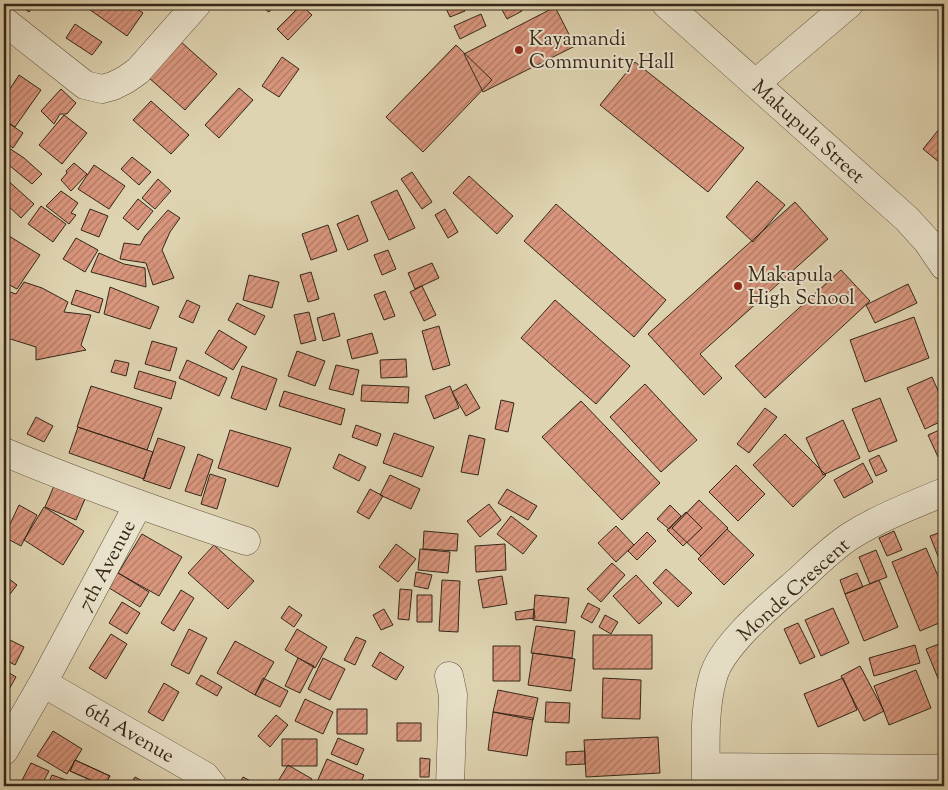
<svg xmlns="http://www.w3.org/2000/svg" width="948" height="790" font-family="'Sorts Mill Goudy',serif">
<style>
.building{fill:url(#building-hatch);stroke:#342719}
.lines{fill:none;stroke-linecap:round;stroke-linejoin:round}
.minor-casing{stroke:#5f523f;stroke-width:29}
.minor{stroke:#eae3cc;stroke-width:28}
.poi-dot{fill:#8f2418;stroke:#eae3cc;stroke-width:2}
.labels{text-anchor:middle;stroke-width:4;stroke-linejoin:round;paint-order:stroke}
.poi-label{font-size:20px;fill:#342719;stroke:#eae3cc;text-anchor:start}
.street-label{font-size:20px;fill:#342719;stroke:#eae3cc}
</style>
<defs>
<pattern id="building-hatch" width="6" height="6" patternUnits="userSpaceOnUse" patternTransform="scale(1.25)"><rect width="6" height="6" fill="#d9967d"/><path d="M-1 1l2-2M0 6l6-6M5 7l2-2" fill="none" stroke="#b17a66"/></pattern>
</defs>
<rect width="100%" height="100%" fill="#dfd4b1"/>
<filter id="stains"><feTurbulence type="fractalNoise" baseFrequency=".004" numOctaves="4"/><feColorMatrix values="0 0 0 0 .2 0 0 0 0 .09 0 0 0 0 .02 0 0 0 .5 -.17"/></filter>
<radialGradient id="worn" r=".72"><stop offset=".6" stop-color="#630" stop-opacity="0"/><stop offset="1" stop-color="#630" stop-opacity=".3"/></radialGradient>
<path class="building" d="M18 4H36L29 12Z
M88 4H130L143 13 127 36 86 7Z
M257 4H275L269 12Z
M444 4H462L465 11 450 17Z
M503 4H518L522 11 507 19 500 6Z
M301 5 312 15 288 40 277 29Z
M555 7 575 46 483 92 464 54Z
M481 14 486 26 460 39 454 26Z
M75 24 102 42 92 55 66 38Z
M180 41 217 74 185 110 148 77Z
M456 45 492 80 423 152 386 117Z
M282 57 299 69 279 97 262 86Z
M635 62 744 148 708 192 600 105Z
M19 75 41 90 15 127 4 120V98Z
M239 88 253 100 219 138 205 125Z
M61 89 76 103 67 114H60L54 124 41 111Z
M151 101 189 135 171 154 133 120Z
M64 115 87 133 62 164 39 145Z
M4 120 23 133 13 148 4 141Z
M944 123V166L923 149Z
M6 146 24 158 42 174 32 184 10 166 4 174V148Z
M132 157 151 172 139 185 121 169Z
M74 163 87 174 71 191 61 180 67 173 66 171Z
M94 165 125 186 109 209 78 189Z
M412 172 432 202 422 209 401 179Z
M469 176 513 216 497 234 453 193Z
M5 178 34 204 21 218 4 202Z
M158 179 171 191 155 209 142 198Z
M757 181 785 205 753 242 726 217Z
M397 190 415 228 389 240 371 202Z
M61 191 78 203 71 213 76 215 69 224 46 206Z
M138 199 153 211 138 230 123 218Z
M795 202 828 239 700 354 722 378 704 395 648 334Z
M556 204 666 300 634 337 524 241Z
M41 206 66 224 53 242 28 224Z
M90 209 108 216 99 237 81 230Z
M445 209 458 232 448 238 435 215Z
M168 210 180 218 170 232 162 250 174 278 153 285 146 263 120 259 124 243 140 245 145 236Z
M358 215 368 241 348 250 337 224Z
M328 225 337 251 311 260 302 234Z
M4 233 40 255 17 289 4 282Z
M76 238 98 250 85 272 63 259Z
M388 250 396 269 382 275 374 255Z
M99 253 124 264 145 268 146 287 91 272Z
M432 263 439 278 415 289 408 273Z
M841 270 870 301 765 398 735 366Z
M311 272 319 299 308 302 300 275Z
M249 275 279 282 272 308 243 300Z
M24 282 42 288 68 302 64 312 91 315 81 345 86 350 36 360V347L4 337V290L16 294Z
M908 284 917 303 875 323 866 305Z
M422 286 436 315 424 321 410 292Z
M110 287 159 307 150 329 104 314Z
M76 290 103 299 99 313 71 304Z
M385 291 395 316 384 320 374 295Z
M187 300 200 306 193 323 179 317Z
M555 300 630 366 596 404 521 338Z
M237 303 265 316 255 335 228 320Z
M309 312 316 340 301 344 294 315Z
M334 313 340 336 323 341 317 318Z
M914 317 929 358 865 382 850 340Z
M439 326 450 365 433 370 422 331Z
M219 330 247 347 233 370 205 353Z
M372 333 378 353 352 359 347 340Z
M152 341 177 348 170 371 145 364Z
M297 351 325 361 315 386 288 376Z
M406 359 407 377 381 378 380 360Z
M115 360 129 363 126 376 111 372Z
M187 360 227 378 219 396 179 378Z
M336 365 359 370 353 395 329 389Z
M242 366 277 379 266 410 231 398Z
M139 371 176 382 171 399 134 388Z
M932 377 944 404V420L925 429 907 388Z
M466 384 480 408 466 416 452 392Z
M645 384 697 440 661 472 610 417Z
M362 385 409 387 408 403 361 401Z
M91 386 162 408 147 450 77 427Z
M450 386 459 408 434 419 425 396Z
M284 391 345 409 341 425 279 406Z
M880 398 897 441 869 452 852 409Z
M501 400 514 403 508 432 495 429Z
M581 401 660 483 622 520 542 437Z
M765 408 777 417 749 453 737 444Z
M36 417 53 426 44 442 27 434Z
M843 420 860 458 823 475 806 438Z
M356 425 381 434 377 446 352 437Z
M78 427 153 452 144 479 69 453Z
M944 428V454L938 457 928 435Z
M230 430 291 448 278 487 218 468Z
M394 433 434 447 422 477 383 463Z
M785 434 826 475 793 507 753 465Z
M469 435 485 439 478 475 461 472Z
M158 438 185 447 170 489 143 480Z
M198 454 213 460 201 496 185 491Z
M339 454 366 467 359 481 333 468Z
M879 455 887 471 876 476 869 460Z
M863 463 873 482 844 498 834 480Z
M736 465 765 494 738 521 709 492Z
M210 474 226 479 217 509 201 504Z
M390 475 420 489 411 509 380 495Z
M54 486 85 499 76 520 45 507Z
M370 489 383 496 369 519 357 512Z
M507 489 537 506 528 520 498 503Z
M699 500 728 528 701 556 672 528Z
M489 504 501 520 480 537 467 521Z
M19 505 37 515 21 546 4 537Z
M670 505 681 516 669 529 657 519Z
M44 507 84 531 63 565 24 540Z
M686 512 702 528 683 546 667 530Z
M511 516 537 536 523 554 497 534Z
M616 526 634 545 616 562 598 543Z
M727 529 754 555 724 585 698 559Z
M424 531 458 534 457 551 423 549Z
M894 531 902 550 887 556 879 538Z
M944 531V569H943L930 536Z
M647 532 656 541 637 560 628 551Z
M142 534 182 557 159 596 118 573Z
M396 544 416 559 398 582 379 567Z
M505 544 506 570 476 572 475 546Z
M214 545 254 581 228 609 188 573Z
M926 548 944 590V621L920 631 892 562Z
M420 549 450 552 448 573 418 570Z
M876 550 887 577 870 584 859 557Z
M612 563 625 575 601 602 587 589Z
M666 569 692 593 678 607 653 583Z
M115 571 149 592 140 607 106 586Z
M416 572 432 575 428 589 414 586Z
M857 573 863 587 845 594 840 580Z
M4 575 17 585 7 598 4 596Z
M636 575 662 603 639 624 613 596Z
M502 576 507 604 483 608 478 580Z
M442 580 460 581 458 632 439 631Z
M879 580 898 627 864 641 845 594Z
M400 589 412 590 409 620 398 619Z
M181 590 194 598 174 631 161 623Z
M417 595H432V622H417Z
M535 595 569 598 566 623 533 620Z
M122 602 140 613 127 634 109 623Z
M588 603 600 609 592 623 581 617Z
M289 606 302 615 294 627 281 618Z
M833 608 849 643 821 656 805 620Z
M384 609 393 625 381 630 373 615Z
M534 609 535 618 516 620 515 612Z
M605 615 618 622 611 634 599 627Z
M798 623 815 657 800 664 784 629Z
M536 626 575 631 572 658 531 653Z
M189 629 207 638 189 674 171 665Z
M297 629 327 647 315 668 285 650Z
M111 634 127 644 106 679 89 668Z
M593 635H652V669H593Z
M4 637 24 647 15 665 4 659Z
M356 637 366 641 355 665 344 660Z
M235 641 274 662 255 695 217 673Z
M944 642V693L926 649Z
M915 645 920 663 874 676 869 658Z
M493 646H520V681H493Z
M380 652 404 667 396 680 372 666Z
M533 653 575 659 571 691 528 685Z
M298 658 314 666 300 693 285 686Z
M323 658 345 669 330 700 308 689Z
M860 666 884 711 864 721 841 676Z
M4 670 16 677 4 698Z
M916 670 931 708 889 725 874 686Z
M201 675 222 687 217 696 196 684Z
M263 678 288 691 280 707 255 695Z
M603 678 641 680 640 719 602 718Z
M843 678 857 710 818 727 804 694Z
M164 683 179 692 163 721 148 712Z
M498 690 538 698 533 720 493 712Z
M305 699 333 712 323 734 295 721Z
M546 702 570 703 569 723 545 722Z
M337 709H367V734H337Z
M493 712 533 718 527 756 488 750Z
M276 715 288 725 270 747 258 736Z
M397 723H421V741H397Z
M53 731 82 749 67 774 37 756Z
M658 737 660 773 586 777 584 740Z
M338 738 364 749 357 765 331 754Z
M282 739H317V766H282Z
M585 751V764L566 765V752Z
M420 758 430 759 429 777H420Z
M327 759 364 775 359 786H328L317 782Z
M75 760 110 776 104 786 70 771Z
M75 760 110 776 104 786 70 771Z
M31 763 49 771 41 786H19Z
M288 765 312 779 307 786H283L277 783Z
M52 775 80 785 79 786H47Z
M135 777 151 786H130Z
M243 777 260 786H238Z
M368 780H418V786H368Z"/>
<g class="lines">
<defs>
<path id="minor" d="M666 4 907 219 927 241 944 266
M4 21 85 85 102 89 113 86 125 80 138 71 197 4
M756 83 849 4
M4 452C83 485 164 514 246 541
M449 676 453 695 450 786
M43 683 205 776 213 786
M4 751 43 683 138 505
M706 767 944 769
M706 786C706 750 703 712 713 677 722 644 774 602 800 579 816 564 833 547 852 535 881 517 913 505 944 492"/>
</defs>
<use href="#minor" class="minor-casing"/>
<use href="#minor" class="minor"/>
</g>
<g class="poi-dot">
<circle cx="519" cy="50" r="5"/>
<circle cx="738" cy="286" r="5"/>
</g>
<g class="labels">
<g class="poi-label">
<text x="529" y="45">Kayamandi<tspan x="529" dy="23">Community Hall</tspan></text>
<text x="748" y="281">Makapula<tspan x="748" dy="23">High School</tspan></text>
</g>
<g class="street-label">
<text transform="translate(809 131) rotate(42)" y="7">Makupula Street</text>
<text transform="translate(106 565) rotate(-62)" y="7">7th Avenue</text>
<text transform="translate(793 589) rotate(-42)" y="7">Monde Crescent</text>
<text transform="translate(130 732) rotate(30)" y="7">6th Avenue</text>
</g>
</g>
<rect width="948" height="790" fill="none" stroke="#dfd4b1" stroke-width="20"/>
<rect x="5" y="5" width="938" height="780" fill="none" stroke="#342719" stroke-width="2.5"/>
<rect x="10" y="10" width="928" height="770" fill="none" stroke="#342719"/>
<rect width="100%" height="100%" filter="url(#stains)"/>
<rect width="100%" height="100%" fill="url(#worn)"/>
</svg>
